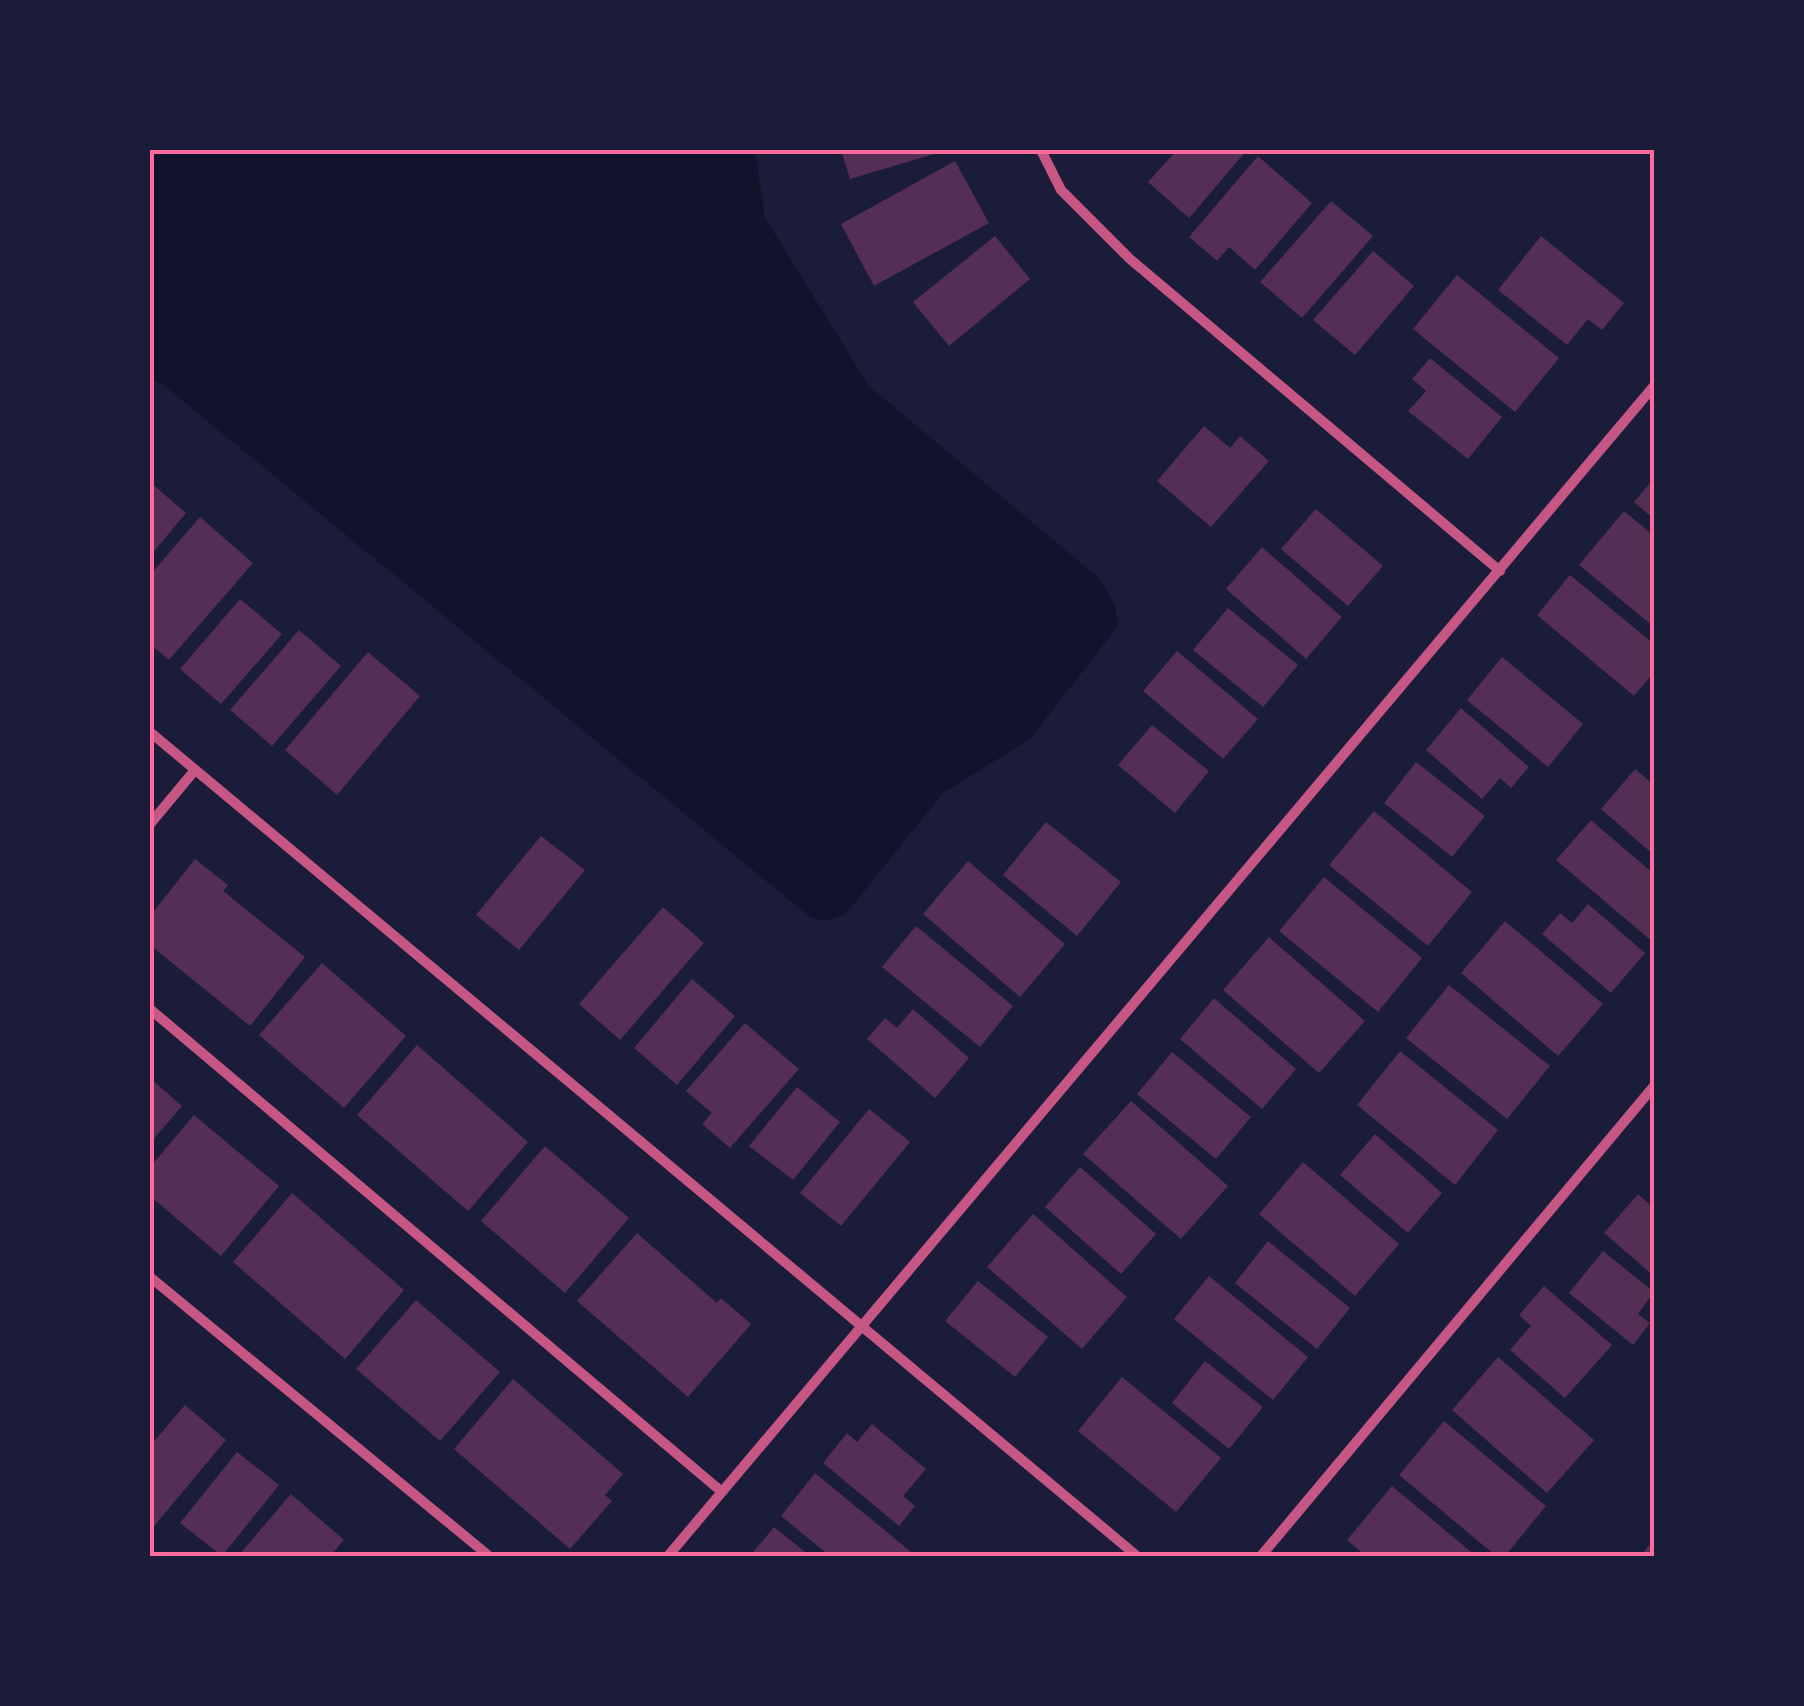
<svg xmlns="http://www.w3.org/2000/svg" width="1804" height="1706" font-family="Ubuntu,sans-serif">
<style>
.water{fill:#12122b}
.building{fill:#542f53}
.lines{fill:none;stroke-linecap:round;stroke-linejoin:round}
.minor{stroke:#c65784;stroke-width:10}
.neatline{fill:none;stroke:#ff6b9d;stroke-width:4}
</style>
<rect width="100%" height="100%" fill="#1b1b3a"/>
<path class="water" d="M150 150H755L765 218 869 386 1100 579 1115 605 1118 626 1030 739 943 793 845 915 824 921 810 917 165 386 150 378Z"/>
<path class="building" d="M841 150H944V151L850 179Z
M1177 150H1247L1189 218 1148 182Z
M1258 156 1312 203 1255 270 1229 247 1217 261 1189 237Z
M955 161 989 223 874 286 841 224Z
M1331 201 1373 236 1302 318 1260 282Z
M995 236 1030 279 949 346 913 302Z
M1541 236 1624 303 1602 330 1588 319 1567 345 1498 290Z
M1373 251 1414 286 1355 355 1313 320Z
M1457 275 1559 358 1515 412 1413 329Z
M1430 358 1502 417 1468 459 1408 411 1426 391 1412 379Z
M1204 426 1230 448 1240 436 1269 461 1211 527 1157 481Z
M1654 478V519L1634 502Z
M150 482 186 513 150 556Z
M1316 509 1383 566 1348 606 1281 549Z
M1624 511 1654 536V627L1579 565Z
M200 517 253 563 169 660 150 644V575Z
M1262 547 1342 617 1306 659 1226 589Z
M1570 575 1654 644V672L1634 696 1537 615Z
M240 599 282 634 221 704 180 669Z
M1228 608 1298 665 1263 707 1193 650Z
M299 630 341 666 272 746 230 710Z
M1177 651 1258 719 1223 759 1143 691Z
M368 652 420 696 337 795 285 750Z
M1502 657 1583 724 1548 767 1467 700Z
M1461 708 1529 767 1511 788 1500 778 1482 799 1426 750Z
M1152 725 1209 771 1175 813 1118 765Z
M1416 762 1485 816 1452 857 1384 803Z
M1635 769 1654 785V855L1601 809Z
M1374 811 1472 892 1428 946 1329 865Z
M1591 820 1654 874V943L1556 860Z
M1046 822 1121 882 1077 936 1003 875Z
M541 836 585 870 519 950 476 915Z
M195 859 228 885 223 891 305 957 250 1026 150 945V916Z
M968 861 1065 944 1020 997 923 914Z
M1324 877 1422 958 1378 1012 1279 931Z
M1588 904 1645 953 1611 993 1542 934 1560 913 1572 923Z
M663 907 704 943 620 1040 579 1004Z
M1505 921 1603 1004 1558 1056 1461 973Z
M916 926 1013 1006 980 1047 882 967Z
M1269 937 1365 1021 1319 1073 1223 990Z
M322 963 406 1036 344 1108 259 1035Z
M692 979 735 1016 677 1085 634 1048Z
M1449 985 1550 1066 1507 1119 1406 1038Z
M1214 998 1296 1069 1262 1109 1180 1039Z
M913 1009 969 1058 935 1098 867 1039 885 1018 897 1028Z
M745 1023 799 1069 730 1148 702 1124 712 1113 686 1091Z
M417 1045 528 1142 468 1211 357 1115Z
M1400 1051 1498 1130 1455 1185 1357 1105Z
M1172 1052 1251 1117 1216 1159 1137 1094Z
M150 1078 182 1106 150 1143Z
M797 1087 840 1122 793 1180 749 1146Z
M1131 1101 1228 1186 1181 1239 1083 1154Z
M869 1109 910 1142 841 1226 800 1193Z
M194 1115 279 1186 221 1256 150 1196V1167Z
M1375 1134 1442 1193 1408 1233 1340 1175Z
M545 1146 629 1218 565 1293 481 1221Z
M1303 1162 1399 1244 1355 1296 1259 1214Z
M1080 1167 1156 1234 1121 1274 1045 1207Z
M292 1193 404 1290 345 1359 233 1262Z
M1638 1194 1654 1208V1276L1604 1233Z
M1033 1214 1127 1297 1082 1349 987 1267Z
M637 1233 717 1303 721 1298 751 1324 688 1397 577 1301Z
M1268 1241 1350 1308 1317 1349 1235 1283Z
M1603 1251 1654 1292 1638 1314 1650 1323 1633 1345 1569 1293Z
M1209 1276 1308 1357 1273 1400 1174 1319Z
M978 1281 1048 1337 1015 1377 945 1321Z
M1544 1286 1612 1345 1565 1398 1510 1350 1531 1326 1519 1315Z
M416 1300 500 1372 440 1441 356 1369Z
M1498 1357 1594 1440 1547 1493 1452 1410Z
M1205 1361 1263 1407 1229 1449 1172 1403Z
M1122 1377 1221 1458 1176 1512 1078 1431Z
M513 1379 623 1474 605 1495 612 1501 570 1549 454 1449Z
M185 1405 226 1440 150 1531V1446Z
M1444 1421 1546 1506 1505 1556H1496L1399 1475Z
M872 1424 926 1469 903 1496 915 1506 899 1526 823 1463 847 1433 857 1442Z
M237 1452 279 1485 222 1556 180 1523Z
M815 1473 916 1556H830L781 1516Z
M1392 1486 1476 1556H1366L1347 1540Z
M291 1494 344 1540 330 1556H238Z
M774 1527 810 1556H750Z
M1654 1540V1556H1640Z"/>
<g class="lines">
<path class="minor" d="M1041 150 1061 190 1130 259 1500 571
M150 732 1137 1556
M150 824 195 770
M150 1009 722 1492
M150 1277 489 1556
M668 1556 1654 386
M1261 1556 1654 1086"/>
</g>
<rect width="1804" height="1706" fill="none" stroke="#1b1b3a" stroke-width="305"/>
<rect x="152" y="152" width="1500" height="1402" class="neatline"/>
</svg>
